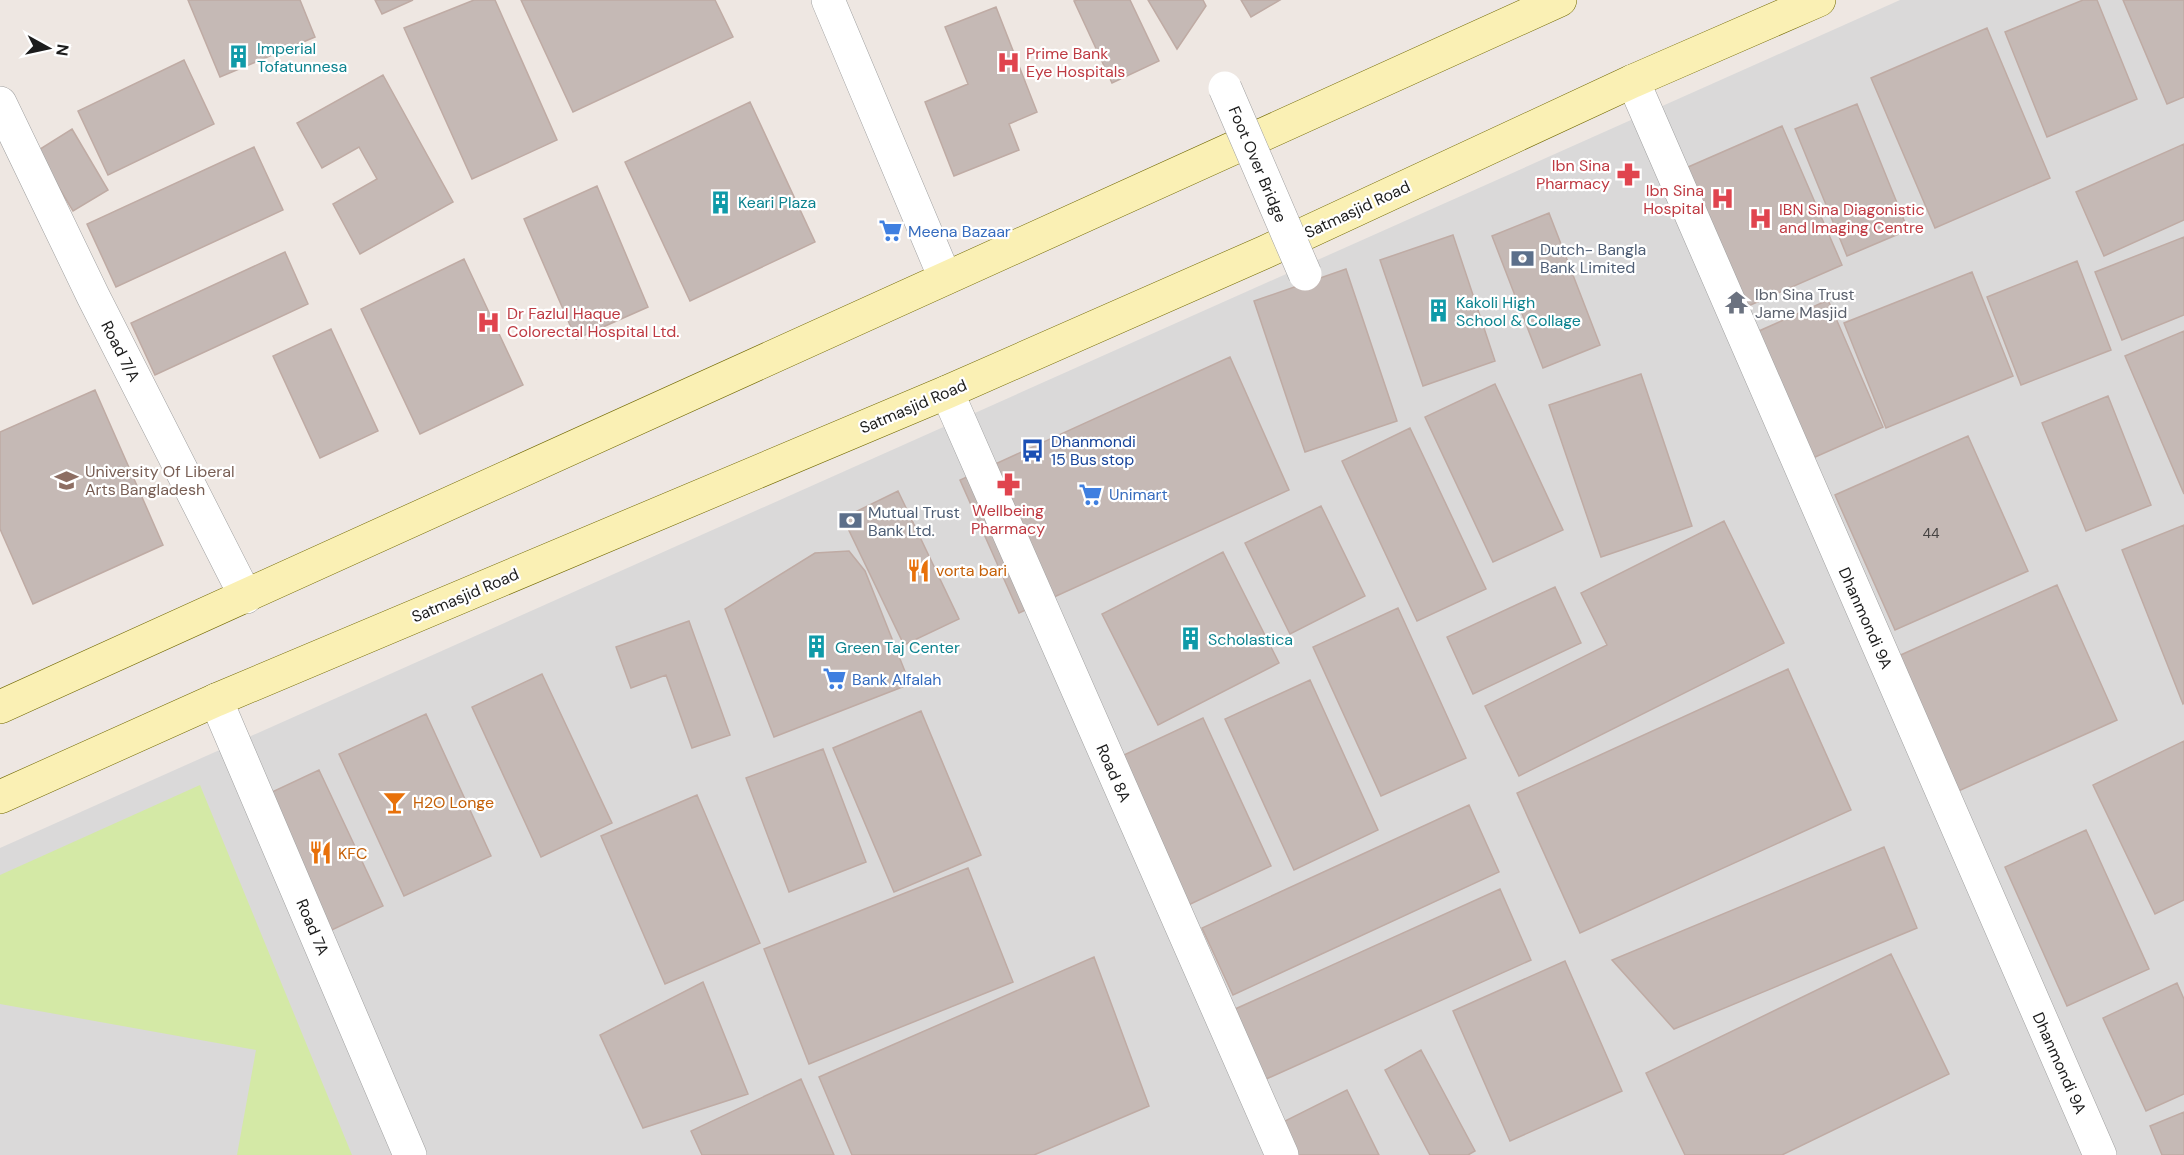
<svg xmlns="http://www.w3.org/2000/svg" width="2184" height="1155" font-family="'DM Sans',sans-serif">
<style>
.residential{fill:#dad9d9}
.grass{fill:#d4e9a6}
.building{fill:#c5b9b5;stroke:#bfaba4;stroke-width:1.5}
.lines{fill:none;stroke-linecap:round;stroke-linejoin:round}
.minor-casing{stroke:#a0a0a0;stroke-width:34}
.secondary-casing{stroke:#736a04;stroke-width:34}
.minor{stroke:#fff;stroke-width:33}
.secondary{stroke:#faf0b4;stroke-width:33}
.pedestrian-bridge-casing{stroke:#a0a0a0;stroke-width:34;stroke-linecap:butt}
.pedestrian-bridge{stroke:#fff;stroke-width:33}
.labels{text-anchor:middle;stroke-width:4.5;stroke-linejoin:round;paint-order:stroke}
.number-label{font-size:14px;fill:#464342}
.culture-label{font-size:16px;fill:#0d838f;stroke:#fff;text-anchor:start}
.health-label{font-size:16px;fill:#be3a42;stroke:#fff;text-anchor:start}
.street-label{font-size:16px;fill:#1c1c1c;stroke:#fff}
.shop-label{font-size:16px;fill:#366cbe;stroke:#fff;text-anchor:start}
.service-label{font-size:16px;fill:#4e5e75;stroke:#fff;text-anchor:start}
.worship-label{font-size:16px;fill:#5b616d;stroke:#fff;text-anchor:start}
.transit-label{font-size:16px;fill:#164399;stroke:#fff;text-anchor:start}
.education-label{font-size:16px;fill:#785e54;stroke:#fff;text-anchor:start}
.food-label{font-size:16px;fill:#c56008;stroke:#fff;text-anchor:start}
</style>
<rect width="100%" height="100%" fill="#eee7e2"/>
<path class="residential" d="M1900 0H2184V1155H0V848Z"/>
<path class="grass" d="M200 785 352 1155H237L256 1050 0 1004V875Z"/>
<path class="building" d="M188 0H300L315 37 220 77Z
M375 0H413L382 14Z
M474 0H495L557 140 472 179 404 28Z
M521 0H715L733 37 573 112Z
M1077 0H1130L1159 61 1112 83 1074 1Z
M1148 0H1203L1206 6 1177 49Z
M1241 0H1280L1251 17Z
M2083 0H2097L2137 99 2047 137 2005 32Z
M2123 0H2184V97L2167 104Z
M996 7 1037 112 1009 124 1019 150 954 176 925 102 968 84 945 27Z
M1987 28 2050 178 1935 228 1871 78Z
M184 60 214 124 108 175 78 111Z
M383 75 453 202 360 254 333 204 377 179 359 147 322 168 297 123Z
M750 102 815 242 690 301 625 162Z
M1857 104 1908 230 1847 256 1795 129Z
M1782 126 1842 265 1739 310 1679 171Z
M72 129 108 190 73 211 37 151Z
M2184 144V220L2104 256 2076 192Z
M254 147 283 210 116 287 87 224Z
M597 186 648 307 576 339 524 219Z
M1549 213 1600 345 1543 368 1492 236Z
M1453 235 1495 361 1423 386 1380 260Z
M2184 237V315L2122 340 2095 272Z
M285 252 308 304 155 375 131 323Z
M464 259 523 385 420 434 361 309Z
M2077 261 2111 350 2021 385 1987 297Z
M1346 269 1397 421 1305 452 1254 301Z
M1972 272 2013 376 1886 428 1844 323Z
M1828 300 1883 427 1813 458 1759 331Z
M331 329 378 431 320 458 273 356Z
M2184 331V494L2125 356Z
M1230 357 1289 490 1019 613 960 480Z
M1641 374 1692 526 1601 557 1549 405Z
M1495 384 1563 530 1493 562 1425 417Z
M95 390 163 545 33 604 0 529V432Z
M2108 396 2151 505 2086 531 2042 423Z
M1410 428 1486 589 1417 621 1342 461Z
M1968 436 2028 571 1895 630 1835 495Z
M898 491 959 619 904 645 843 518Z
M1321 506 1365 596 1290 634 1245 543Z
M1724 521 1784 643 1519 776 1485 706 1607 645 1581 593Z
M2184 525V703L2183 704 2122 550Z
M849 551 865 571 910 684 774 737 725 609 815 553Z
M1223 552 1279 663 1158 725 1102 614Z
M2057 585 2117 720 1954 793 1894 658Z
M1555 587 1581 643 1473 694 1447 637Z
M1398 608 1466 758 1381 796 1313 647Z
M689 621 730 735 692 748 666 675 631 688 616 647Z
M1788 669 1851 810 1580 933 1517 793Z
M542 674 612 823 541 857 472 707Z
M1310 680 1378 830 1294 870 1225 719Z
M921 711 981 855 894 892 833 748Z
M426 714 491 856 404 896 339 754Z
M1203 718 1271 866 1180 909 1111 761Z
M2184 741V900L2155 914 2093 785Z
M823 749 866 862 789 892 746 778Z
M319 770 383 906 321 935 257 799Z
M697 795 760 943 665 984 601 836Z
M1469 805 1499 872 1233 995 1202 928Z
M2086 830 2149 969 2067 1006 2005 867Z
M1884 847 1917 928 1674 1029 1612 960Z
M968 868 1013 982 809 1064 764 949Z
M1500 889 1531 960 1264 1080 1233 1010Z
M1891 954 1949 1074 1782 1155H1685L1646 1073Z
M1094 957 1149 1106 1034 1155H852L819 1077Z
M1565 961 1622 1091 1510 1141 1453 1011Z
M703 982 748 1094 643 1128 600 1035Z
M2177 983 2184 999V1094L2146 1111 2103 1018Z
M1421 1050 1475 1151 1468 1155H1430L1385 1070Z
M801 1079 834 1155H702L691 1131Z
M1347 1090 1379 1155H1285L1271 1128Z
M2184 1112V1155H2162L2150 1126Z"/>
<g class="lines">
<defs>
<path id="minor" d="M828 0 945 278
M1633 81 2100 1155
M0 103 93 296 246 597
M947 392 1282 1155
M216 700 410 1155"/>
<path id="secondary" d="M0 707 1560 0
M0 797 216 700 947 392 1265 252 1633 81 1819 0"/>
</defs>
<use href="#minor" class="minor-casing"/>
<use href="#secondary" class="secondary-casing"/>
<use href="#minor" class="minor"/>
<use href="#secondary" class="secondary"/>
<defs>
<path id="pedestrian-bridge" d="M1225 88 1305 274"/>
</defs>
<use href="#pedestrian-bridge" class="pedestrian-bridge-casing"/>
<use href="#pedestrian-bridge" class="pedestrian-bridge"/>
</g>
<defs>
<symbol id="building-bare" viewBox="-9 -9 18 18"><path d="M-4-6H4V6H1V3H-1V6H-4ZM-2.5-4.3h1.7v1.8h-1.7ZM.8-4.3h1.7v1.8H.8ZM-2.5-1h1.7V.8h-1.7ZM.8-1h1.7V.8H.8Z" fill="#0f9aa8" stroke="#fff" stroke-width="2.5" paint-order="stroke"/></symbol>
<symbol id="hospital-bare" viewBox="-9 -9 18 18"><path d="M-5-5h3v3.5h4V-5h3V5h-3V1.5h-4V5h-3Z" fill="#e0444e" stroke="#fff" stroke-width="2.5" paint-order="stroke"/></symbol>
<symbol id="pharmacy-bare" viewBox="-9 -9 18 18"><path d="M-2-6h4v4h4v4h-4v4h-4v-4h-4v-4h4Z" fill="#e0444e" stroke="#fff" stroke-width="2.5" paint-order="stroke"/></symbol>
<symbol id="supermarket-bare" viewBox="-9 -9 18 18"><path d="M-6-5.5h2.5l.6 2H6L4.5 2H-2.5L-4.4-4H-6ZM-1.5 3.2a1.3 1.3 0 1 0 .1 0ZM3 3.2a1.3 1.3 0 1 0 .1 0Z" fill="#3f7fe0" stroke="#fff" stroke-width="2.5" paint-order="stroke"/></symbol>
<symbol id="bank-bare" viewBox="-9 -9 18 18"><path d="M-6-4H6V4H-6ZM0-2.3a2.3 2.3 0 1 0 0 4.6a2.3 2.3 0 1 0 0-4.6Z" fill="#5c6f8a" stroke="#fff" stroke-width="2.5" paint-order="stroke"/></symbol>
<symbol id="temple-bare" viewBox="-9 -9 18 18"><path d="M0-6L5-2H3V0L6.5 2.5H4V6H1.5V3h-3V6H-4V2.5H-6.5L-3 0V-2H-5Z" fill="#6b7280" stroke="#fff" stroke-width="2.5" paint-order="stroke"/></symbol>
<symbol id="bus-bare" viewBox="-9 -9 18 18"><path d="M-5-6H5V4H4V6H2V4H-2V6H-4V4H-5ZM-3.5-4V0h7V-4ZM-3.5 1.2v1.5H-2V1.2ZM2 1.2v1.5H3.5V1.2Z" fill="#1a4fb4" stroke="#fff" stroke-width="2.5" paint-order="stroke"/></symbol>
<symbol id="university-bare" viewBox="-9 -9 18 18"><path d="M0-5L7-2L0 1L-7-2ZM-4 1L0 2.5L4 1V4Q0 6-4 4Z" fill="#8d6e63" stroke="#fff" stroke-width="2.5" paint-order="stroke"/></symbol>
<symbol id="restaurant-bare" viewBox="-9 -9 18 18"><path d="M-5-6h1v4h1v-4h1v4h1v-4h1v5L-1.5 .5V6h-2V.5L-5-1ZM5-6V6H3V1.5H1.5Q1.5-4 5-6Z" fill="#e8710a" stroke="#fff" stroke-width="2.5" paint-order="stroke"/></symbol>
<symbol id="bar-bare" viewBox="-9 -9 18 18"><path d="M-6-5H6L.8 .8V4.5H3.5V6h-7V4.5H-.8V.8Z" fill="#e8710a" stroke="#fff" stroke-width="2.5" paint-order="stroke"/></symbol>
</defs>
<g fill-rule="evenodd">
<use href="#building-bare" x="222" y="40" width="33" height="33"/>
<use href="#hospital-bare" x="992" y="46" width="33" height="33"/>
<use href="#pharmacy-bare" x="1612" y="158" width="33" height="33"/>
<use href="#hospital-bare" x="1706" y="182" width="33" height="33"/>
<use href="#building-bare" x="704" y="186" width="33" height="33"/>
<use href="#hospital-bare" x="1744" y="202" width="33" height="33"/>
<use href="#supermarket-bare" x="874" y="214" width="33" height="33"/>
<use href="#bank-bare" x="1506" y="242" width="33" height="33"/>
<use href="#temple-bare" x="1720" y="286" width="33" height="33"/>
<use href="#building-bare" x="1422" y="294" width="33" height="33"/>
<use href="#hospital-bare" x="472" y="306" width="33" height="33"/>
<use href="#bus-bare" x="1016" y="434" width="33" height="33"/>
<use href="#university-bare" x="50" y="464" width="33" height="33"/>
<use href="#pharmacy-bare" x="992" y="468" width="33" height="33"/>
<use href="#supermarket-bare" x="1074" y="478" width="33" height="33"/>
<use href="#bank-bare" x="834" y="504" width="33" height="33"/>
<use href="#restaurant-bare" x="902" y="554" width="33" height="33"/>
<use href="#building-bare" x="1174" y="622" width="33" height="33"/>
<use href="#building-bare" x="800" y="630" width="33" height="33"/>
<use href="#supermarket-bare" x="818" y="662" width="33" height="33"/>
<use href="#bar-bare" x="378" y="786" width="33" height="33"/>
<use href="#restaurant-bare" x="304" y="836" width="33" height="33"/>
</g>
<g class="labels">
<g class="number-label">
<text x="1931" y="538">44</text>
</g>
<g class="culture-label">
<text x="257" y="54">Imperial<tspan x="257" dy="18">Tofatunnesa</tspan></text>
<text x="738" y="208">Keari Plaza</text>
<text x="1456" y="308">Kakoli High<tspan x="1456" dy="18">School &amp; Collage</tspan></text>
<text x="1208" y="645">Scholastica</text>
<text x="835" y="653">Green Taj Center</text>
</g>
<g class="health-label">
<text x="1026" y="59">Prime Bank<tspan x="1026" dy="18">Eye Hospitals</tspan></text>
<text x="1610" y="171" text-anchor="end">Ibn Sina<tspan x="1610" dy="18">Pharmacy</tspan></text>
<text x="1704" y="196" text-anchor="end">Ibn Sina<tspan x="1704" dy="18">Hospital</tspan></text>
<text x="1779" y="215">IBN Sina Diagonistic<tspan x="1779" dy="18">and Imaging Centre</tspan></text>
<text x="507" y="319">Dr Fazlul Haque<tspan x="507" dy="18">Colorectal Hospital Ltd.</tspan></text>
<text x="1008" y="516" text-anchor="middle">Wellbeing<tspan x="1008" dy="18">Pharmacy</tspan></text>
</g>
<g class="street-label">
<text transform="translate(1258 164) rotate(67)" y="6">Foot Over Bridge</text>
<text transform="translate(1357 209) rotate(-25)" y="6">Satmasjid Road</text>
<text transform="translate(121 351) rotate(63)" y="6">Road 7/A</text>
<text transform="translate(913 406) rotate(-23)" y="6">Satmasjid Road</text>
<text transform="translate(465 595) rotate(-23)" y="6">Satmasjid Road</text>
<text transform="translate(1866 618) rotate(66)" y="6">Dhanmondi 9A</text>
<text transform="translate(1114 773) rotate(66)" y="6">Road 8A</text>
<text transform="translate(313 927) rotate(67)" y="6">Road 7A</text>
<text transform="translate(2060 1063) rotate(66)" y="6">Dhanmondi 9A</text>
</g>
<g class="shop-label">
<text x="908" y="237">Meena Bazaar</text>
<text x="1109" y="500">Unimart</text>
<text x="852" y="685">Bank Alfalah</text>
</g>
<g class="service-label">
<text x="1540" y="255">Dutch- Bangla<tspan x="1540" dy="18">Bank Limited</tspan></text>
<text x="868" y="518">Mutual Trust<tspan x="868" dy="18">Bank Ltd.</tspan></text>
</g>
<g class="worship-label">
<text x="1755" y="300">Ibn Sina Trust<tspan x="1755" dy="18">Jame Masjid</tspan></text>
</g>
<g class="transit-label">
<text x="1051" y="447">Dhanmondi<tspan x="1051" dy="18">15 Bus stop</tspan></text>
</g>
<g class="education-label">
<text x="85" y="477">University Of Liberal<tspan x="85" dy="18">Arts Bangladesh</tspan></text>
</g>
<g class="food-label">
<text x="936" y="576">vorta bari</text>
<text x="413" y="808">H2O Longe</text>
<text x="338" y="859">KFC</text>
</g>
</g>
<g transform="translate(48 48) rotate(98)" stroke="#ffffff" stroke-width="4.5" paint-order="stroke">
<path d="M0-4.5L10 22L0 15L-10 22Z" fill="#1c1c1c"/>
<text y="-9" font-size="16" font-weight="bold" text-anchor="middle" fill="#1c1c1c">N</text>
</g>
</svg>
